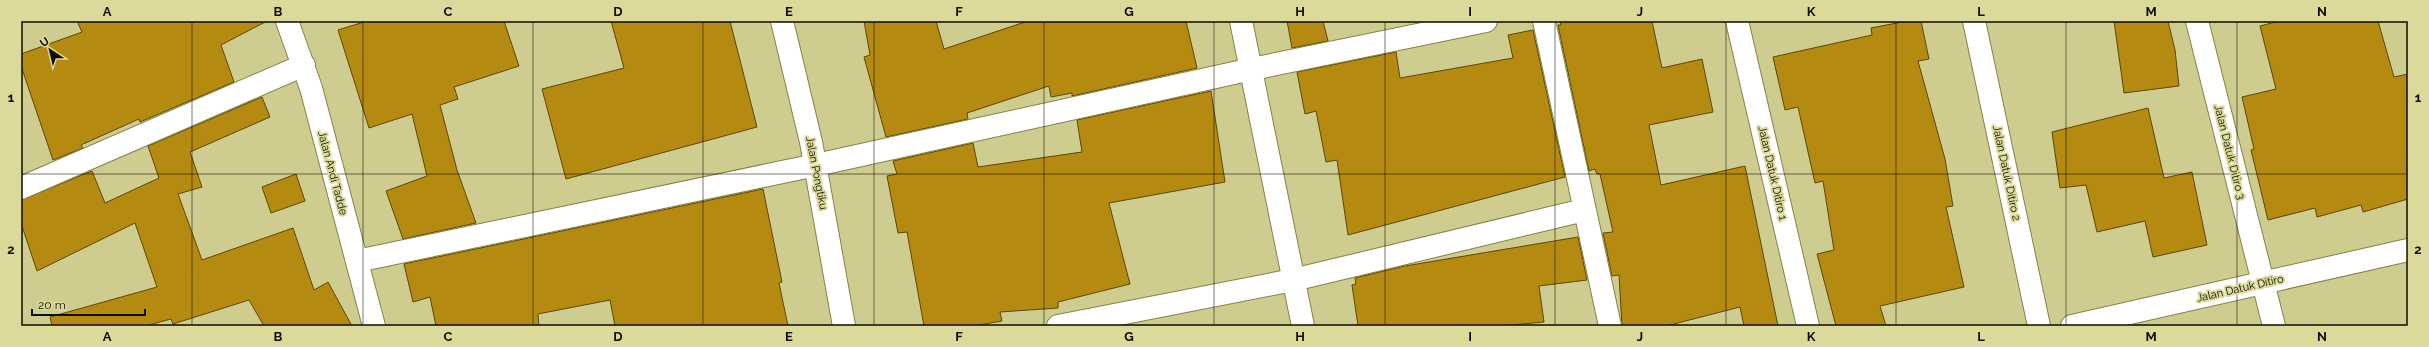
<svg xmlns="http://www.w3.org/2000/svg" width="2429" height="347" font-family="Raleway,sans-serif">
<style>
.building{fill:#b48b10;stroke:#5d4705}
.lines{fill:none;stroke-linecap:round;stroke-linejoin:round}
.minor-casing{stroke:#858347;stroke-width:24}
.minor{stroke:#fff;stroke-width:22}
.grid{fill:none;stroke:#0e0d00;stroke-width:1;stroke-opacity:0.55}
.labels{text-anchor:middle;stroke-width:4;stroke-linejoin:round;paint-order:stroke}
.street-label{font-size:11px;fill:#0e0d00;stroke:#dbda9b}
.neatline{fill:none;stroke:#0e0d00;stroke-width:1.5}
.grid-label{font-size:13px;text-anchor:middle;font-weight:bold;fill:#0e0d00}
</style>
<rect width="100%" height="100%" fill="#cecd8f"/>
<path class="building" d="M77 21H267L221 45 234 82 140 122 139 119 81 145 83 148 53 160 21 66V54L82 32Z
M367 21H504L519 66 454 87 458 99 440 105 457 170 476 223 403 239 386 191 427 176 412 114 369 128 338 30Z
M611 21H730L757 127 566 179 542 89 624 68Z
M864 21H936L944 49 1028 21H1186L1197 68 1072 96V93L1051 97 1049 86 967 113 968 119 886 137 864 57 870 55Z
M1287 21H1323L1328 41 1292 48Z
M1560 21H1652L1662 68 1702 59 1713 112 1649 125 1661 185 1745 166 1778 326H1744L1740 307 1666 326H1622L1619 275 1612 276 1603 233 1613 232 1600 174H1597L1595 169 1589 171 1558 25H1561Z
M1907 21H1921L1929 59 1918 61 1945 159 1953 206 1946 207 1964 287 1880 306 1886 326H1836L1817 254 1834 250 1823 181 1815 183 1798 107 1785 110 1773 57 1872 35 1871 28Z
M2114 21H2168L2175 50 2179 86 2124 93Z
M2279 21H2378L2394 77 2408 74V199L2363 212 2361 205 2317 217 2315 208 2268 220 2251 150 2254 149 2242 97 2276 89 2260 26Z
M1533 30 1565 177 1348 235 1337 160 1326 162 1316 111 1305 114 1297 72 1396 52 1400 78 1513 58 1508 35Z
M1211 91 1225 182 1109 203 1130 284 1058 302V308L1000 312 1002 321 973 326H924L907 232 898 233 887 176 897 174 893 161 973 143 978 167 1082 152 1077 120Z
M262 97 270 117 190 152 202 187 178 194 202 260 293 228 314 290 328 282 352 326H264L249 300 173 324 171 319 145 326H52L50 317 157 287 135 223 37 271 21 223V200L92 171 105 203 159 178 148 146Z
M2148 108 2164 178 2192 172 2207 245 2153 257 2145 221 2097 232 2086 185 2060 188 2052 132Z
M296 174 305 201 271 213 262 187Z
M763 189 782 282 779 283 788 326H615L610 300 538 314 539 326H436L430 297 413 302 404 264Z
M1578 237 1587 280 1539 286 1544 322 1501 326H1358L1352 285 1356 284 1355 278 1405 266Z"/>
<g class="lines">
<defs>
<path id="minor" d="M287 21 311 88 374 326
M782 21 811 142 844 326
M1241 21 1303 326
M1544 21 1610 326
M1737 21 1808 326
M1974 21 2039 326
M2197 21 2274 326
M21 188 304 65
M357 261 816 165 1252 69 1486 21
M1058 326 1293 280 1584 210
M2072 326 2408 250"/>
</defs>
<use href="#minor" class="minor-casing"/>
<use href="#minor" class="minor"/>
</g>
<path class="grid" d="M192 21V326M363 21V326M533 21V326M703 21V326M874 21V326M1044 21V326M1214 21V326M1385 21V326M1555 21V326M1726 21V326M1896 21V326M2066 21V326M2237 21V326M21 174H2408"/>
<g class="labels">
<g class="street-label">
<text transform="translate(2230 152) rotate(76)" y="4">Jalan Datuk Ditiro 3</text>
<text transform="translate(333 173) rotate(75)" y="4">Jalan Andi Tadde</text>
<text transform="translate(817 173) rotate(79)" y="4">Jalan Pongtiku</text>
<text transform="translate(1773 173) rotate(77)" y="4">Jalan Datuk Ditiro 1</text>
<text transform="translate(2007 173) rotate(78)" y="4">Jalan Datuk Ditiro 2</text>
<text transform="translate(2240 288) rotate(-13)" y="4">Jalan Datuk Ditiro</text>
</g>
</g>
<rect width="2429" height="347" fill="none" stroke="#dbda9b" stroke-width="44"/>
<g transform="translate(50 50) rotate(325)" stroke="#dbda9b" stroke-width="3" paint-order="stroke">
<path d="M0-3L7 15L0 10L-7 15Z" fill="#0e0d00"/>
<text y="-6" font-size="11" font-weight="bold" text-anchor="middle" fill="#0e0d00">U</text>
</g>
<path d="M32 309v6h113v-6" fill="none" stroke="#0e0d00" stroke-width="2"/>
<text x="38" y="309" font-size="12" fill="#0e0d00" stroke="#dbda9b" stroke-width="3" paint-order="stroke">20 m</text>
<rect x="22" y="22" width="2385" height="303" class="neatline"/>
<g class="grid-label">
<text x="107" y="16">A</text>
<text x="278" y="16">B</text>
<text x="448" y="16">C</text>
<text x="618" y="16">D</text>
<text x="789" y="16">E</text>
<text x="959" y="16">F</text>
<text x="1129" y="16">G</text>
<text x="1300" y="16">H</text>
<text x="1470" y="16">I</text>
<text x="1640" y="16">J</text>
<text x="1811" y="16">K</text>
<text x="1981" y="16">L</text>
<text x="2151" y="16">M</text>
<text x="2322" y="16">N</text>
<text x="11" y="102">1</text>
<text x="2418" y="102">1</text>
<text x="11" y="254">2</text>
<text x="2418" y="254">2</text>
<text x="107" y="341">A</text>
<text x="278" y="341">B</text>
<text x="448" y="341">C</text>
<text x="618" y="341">D</text>
<text x="789" y="341">E</text>
<text x="959" y="341">F</text>
<text x="1129" y="341">G</text>
<text x="1300" y="341">H</text>
<text x="1470" y="341">I</text>
<text x="1640" y="341">J</text>
<text x="1811" y="341">K</text>
<text x="1981" y="341">L</text>
<text x="2151" y="341">M</text>
<text x="2322" y="341">N</text>
</g>
</svg>
